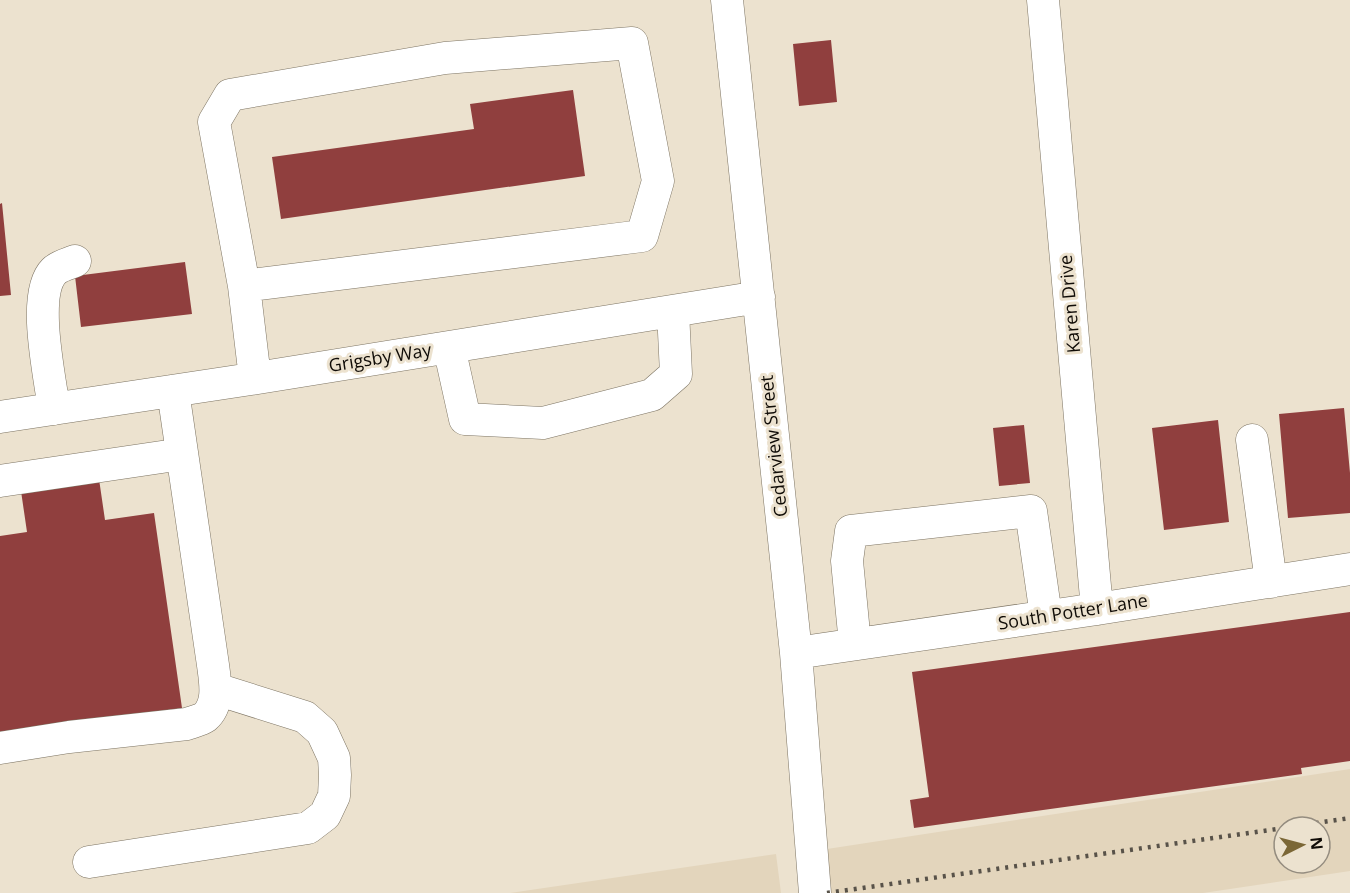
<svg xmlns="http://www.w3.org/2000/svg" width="1350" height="893" font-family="'Open Sans',sans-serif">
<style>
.built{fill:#e3d5bc;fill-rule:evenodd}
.building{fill:#903f3e}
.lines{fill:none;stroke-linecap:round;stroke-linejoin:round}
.minor-casing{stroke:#7d7463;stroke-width:33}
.minor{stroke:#fff;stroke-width:32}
.rail{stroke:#585249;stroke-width:4.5;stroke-dasharray:3 6;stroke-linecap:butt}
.labels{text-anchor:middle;stroke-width:6;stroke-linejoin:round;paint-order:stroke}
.street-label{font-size:18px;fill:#100c07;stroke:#ece2cf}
</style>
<rect width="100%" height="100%" fill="#ece2cf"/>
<path class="built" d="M1350 769V871L1203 893H829L827 849ZM1284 827H1320V863H1284Z
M776 854 781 893H510Z"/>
<path class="building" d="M831 40 837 102 799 106 793 44Z
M573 90 585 176 281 219 272 157 474 129 470 104Z
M2 203 11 295 0 296V204Z
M185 262 192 314 81 327 75 276Z
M1344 408 1350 473V513L1288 518 1279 414Z
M1218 420 1229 522 1164 530 1152 428Z
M1024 425 1030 483 999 486 993 428Z
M99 479 105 520 154 513 182 708 0 734V536L27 532 21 491Z
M1350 612V761L1301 768 1302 774 914 828 910 800 929 797 912 672Z"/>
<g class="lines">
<defs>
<path id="minor" d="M727 0 796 653 815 893
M1043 0 1097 609
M244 286 214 122 230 95 445 58 632 43 658 181 642 236 244 286 255 378
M449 347 465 419 543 423 652 395 676 374 673 311
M54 409C50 377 31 294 54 271 59 266 68 264 75 261
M0 417 251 379 759 297
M1252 440 1271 582
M0 481 182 454
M855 644 847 561 851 531 1031 511 1046 616
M796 653 1097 609 1350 569
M0 748 69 737 187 724C192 722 201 720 205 717 220 704 215 681 213 665L173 391
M89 862 308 828 325 815 334 796 335 775 334 758 322 732 305 717 216 689"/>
</defs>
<use href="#minor" class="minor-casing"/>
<use href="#minor" class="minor"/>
<path class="rail" d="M1289 827 1350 818
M827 893 1284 828"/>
</g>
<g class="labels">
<g class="street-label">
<text transform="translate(1070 304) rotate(-95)" y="6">Karen Drive</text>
<text transform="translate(380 358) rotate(-9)" y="6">Grigsby Way</text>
<text transform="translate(774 446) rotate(-96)" y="6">Cedarview Street</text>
<text transform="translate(1073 612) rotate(-9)" y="6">South Potter Lane</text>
</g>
</g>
<g transform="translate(1302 845) rotate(84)"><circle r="28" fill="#ece2cf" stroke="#948c7f" stroke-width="1.5"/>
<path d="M0-4.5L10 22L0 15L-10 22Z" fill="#7b6736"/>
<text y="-9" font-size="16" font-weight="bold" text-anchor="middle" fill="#100c07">N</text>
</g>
</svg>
